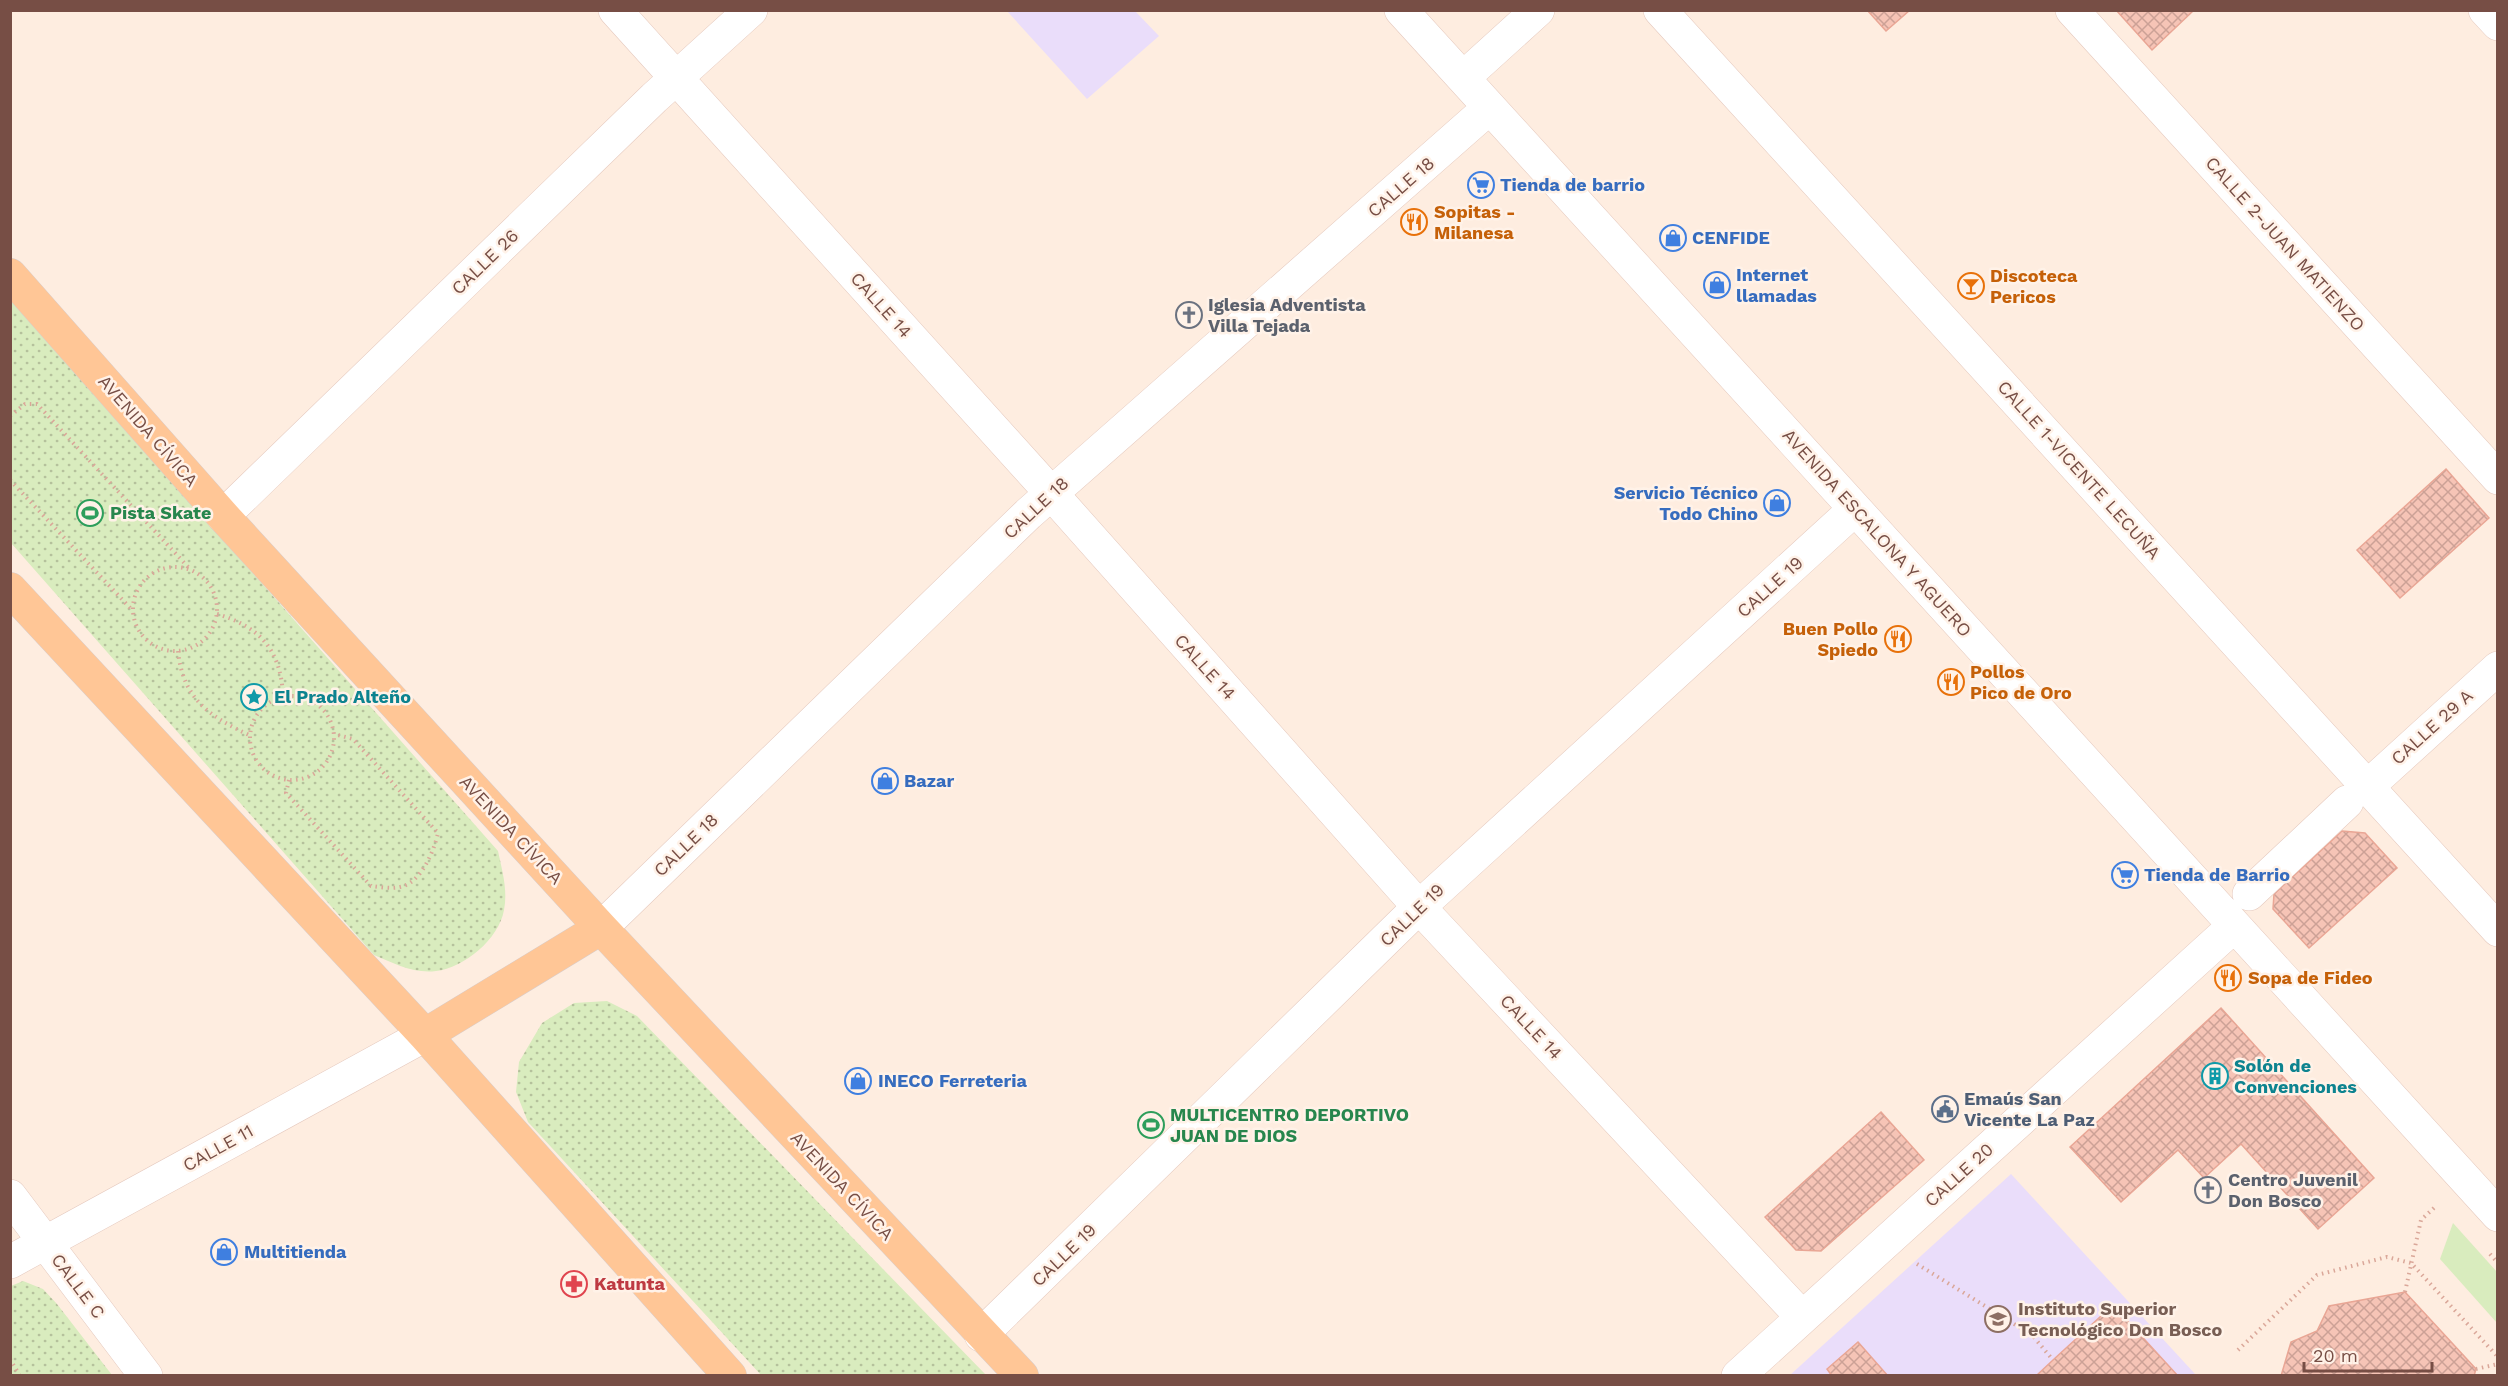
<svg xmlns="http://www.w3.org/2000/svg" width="2508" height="1386" font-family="'Work Sans',sans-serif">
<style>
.education{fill:#eaddfa}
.green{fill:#d9ecbe}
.park{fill:url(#park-dots)}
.building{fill:url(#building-cross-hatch);stroke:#e9a695;stroke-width:1.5}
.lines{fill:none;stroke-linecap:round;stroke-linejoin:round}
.minor-casing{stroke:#e5c9be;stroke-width:34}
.major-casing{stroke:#d9cdcb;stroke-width:34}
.path{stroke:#daa799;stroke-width:4;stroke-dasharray:1.5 4.5;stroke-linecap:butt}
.minor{stroke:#fff;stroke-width:33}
.major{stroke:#ffc696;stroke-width:33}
.labels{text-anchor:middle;stroke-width:5;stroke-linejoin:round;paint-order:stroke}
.shop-label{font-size:18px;font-weight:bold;fill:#366cbe;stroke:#fff2e8;text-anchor:start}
.street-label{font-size:18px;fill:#774e45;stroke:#fff2e8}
.food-label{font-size:18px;font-weight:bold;fill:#c56008;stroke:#fff2e8;text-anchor:start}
.worship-label{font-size:18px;font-weight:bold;fill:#5b616d;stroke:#fff2e8;text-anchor:start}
.leisure-label{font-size:18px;font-weight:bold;fill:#27864d;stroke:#fff2e8;text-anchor:start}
.culture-label{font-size:18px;font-weight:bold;fill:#0d838f;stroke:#fff2e8;text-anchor:start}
.service-label{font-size:18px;font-weight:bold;fill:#4e5e75;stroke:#fff2e8;text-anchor:start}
.health-label{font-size:18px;font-weight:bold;fill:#be3a42;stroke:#fff2e8;text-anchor:start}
.education-label{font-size:18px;font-weight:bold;fill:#785e54;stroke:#fff2e8;text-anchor:start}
</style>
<defs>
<pattern id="park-dots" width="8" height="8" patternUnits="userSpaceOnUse" patternTransform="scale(1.5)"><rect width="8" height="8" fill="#d9ecbe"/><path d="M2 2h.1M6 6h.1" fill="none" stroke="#b5c19c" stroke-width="1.8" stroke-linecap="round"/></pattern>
<pattern id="building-cross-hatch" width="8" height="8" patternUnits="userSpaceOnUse" patternTransform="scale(1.5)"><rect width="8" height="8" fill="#f6c4b6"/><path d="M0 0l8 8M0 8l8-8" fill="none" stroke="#cca196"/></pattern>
</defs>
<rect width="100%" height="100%" fill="#feede0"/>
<path class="education" d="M1007 11H1135L1159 36 1087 99Z
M2011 1174 2196 1375 1789 1376Z"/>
<path class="green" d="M2453 1223 2497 1272V1323L2440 1259Z"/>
<path class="park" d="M10 298 498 851C502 870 508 890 504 910 499 939 464 968 436 971 414 974 393 963 374 955L11 543Z
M607 1001 637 1016 986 1375H761L528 1122 516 1092 519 1062 542 1023 574 1003Z
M23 1281 43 1289 57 1304 112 1375H11V1286Z"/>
<path class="building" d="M1867 10H1910L1886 31Z
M2116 10H2194L2152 50Z
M2446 469 2489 518 2400 598 2357 550Z
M2342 831 2365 833 2397 868 2309 948 2273 909 2274 894Z
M2221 1008 2374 1178 2318 1229 2241 1144 2204 1178 2178 1150 2121 1202 2070 1147Z
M1881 1112 1924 1160 1821 1251 1796 1250 1765 1217Z
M2405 1292 2476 1369 2474 1376H2281L2291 1342 2317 1331 2329 1306Z
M2113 1305 2178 1376H2036L2053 1360Z
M1858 1342 1888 1376H1832L1827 1369Z"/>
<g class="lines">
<defs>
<path id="minor" d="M615 10 1051 493 1419 907 1802 1317
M1401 10 2498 1215
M1660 10 2498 930
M2072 10 2498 478
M2485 10 2498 24
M1463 78 1538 10
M223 516 654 98 751 10
M2367 787 2498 668
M2249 894 2347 802
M601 928 1028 514 1489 108
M10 1196 146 1376
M10 1262 425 1035
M981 1335 1419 907 1855 509
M1738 1376 2234 926"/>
<path id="major" d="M10 275 223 516 601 928 1022 1376
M10 589 425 1035 730 1376
M425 1035 601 928"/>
</defs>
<use href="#minor" class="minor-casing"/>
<use href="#major" class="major-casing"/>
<path class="path" d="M10 416 25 404H37L189 568
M10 480 133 611
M133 609a42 42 0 1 1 84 0a42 42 0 1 1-84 0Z
M217 614C261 627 281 651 283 696
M178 651C183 699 209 716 249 735
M250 738a42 42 0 1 1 84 0a42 42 0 1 1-84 0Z
M289 780 286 793 371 886C380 887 391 889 400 887 421 883 434 851 438 833L353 739 334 734
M2490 1254 2498 1263
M1917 1264 2032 1335 2053 1360
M2405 1292 2421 1220 2436 1206
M2238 1350 2317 1275 2387 1257 2411 1263 2498 1357
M10 1359 20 1376
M2476 1369 2498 1364"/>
<use href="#minor" class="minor"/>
<use href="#major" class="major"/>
</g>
<defs>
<symbol id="supermarket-ring" viewBox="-11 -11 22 22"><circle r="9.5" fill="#fff2e8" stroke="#3f7fe0" stroke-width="1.5"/><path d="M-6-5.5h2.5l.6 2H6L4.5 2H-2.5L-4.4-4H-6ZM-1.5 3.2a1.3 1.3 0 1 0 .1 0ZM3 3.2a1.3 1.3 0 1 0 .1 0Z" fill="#3f7fe0"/></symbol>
<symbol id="restaurant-ring" viewBox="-11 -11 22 22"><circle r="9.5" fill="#fff2e8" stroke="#e8710a" stroke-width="1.5"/><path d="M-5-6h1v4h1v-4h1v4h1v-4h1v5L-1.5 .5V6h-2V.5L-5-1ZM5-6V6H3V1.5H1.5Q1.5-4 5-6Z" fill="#e8710a"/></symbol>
<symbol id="shop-ring" viewBox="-11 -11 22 22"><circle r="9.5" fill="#fff2e8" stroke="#3f7fe0" stroke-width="1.5"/><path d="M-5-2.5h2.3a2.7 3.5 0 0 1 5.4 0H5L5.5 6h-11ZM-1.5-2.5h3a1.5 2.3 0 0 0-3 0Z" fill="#3f7fe0"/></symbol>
<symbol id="bar-ring" viewBox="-11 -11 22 22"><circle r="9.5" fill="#fff2e8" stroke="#e8710a" stroke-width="1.5"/><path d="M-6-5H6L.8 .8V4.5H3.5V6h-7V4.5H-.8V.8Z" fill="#e8710a"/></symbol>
<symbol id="church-ring" viewBox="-11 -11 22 22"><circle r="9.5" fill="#fff2e8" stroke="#6b7280" stroke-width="1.5"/><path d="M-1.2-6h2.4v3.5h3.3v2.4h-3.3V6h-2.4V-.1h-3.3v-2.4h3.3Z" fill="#6b7280"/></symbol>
<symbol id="stadium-ring" viewBox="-11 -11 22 22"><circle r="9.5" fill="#fff2e8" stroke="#2e9e5b" stroke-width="1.5"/><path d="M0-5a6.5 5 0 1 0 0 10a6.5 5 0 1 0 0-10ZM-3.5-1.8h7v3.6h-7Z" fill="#2e9e5b"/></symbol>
<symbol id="sight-ring" viewBox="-11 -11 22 22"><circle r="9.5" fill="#fff2e8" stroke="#0f9aa8" stroke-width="1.5"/><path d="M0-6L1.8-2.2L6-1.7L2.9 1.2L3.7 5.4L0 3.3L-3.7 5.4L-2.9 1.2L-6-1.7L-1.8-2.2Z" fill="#0f9aa8"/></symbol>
<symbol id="building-ring" viewBox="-11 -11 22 22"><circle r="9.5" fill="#fff2e8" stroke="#0f9aa8" stroke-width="1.5"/><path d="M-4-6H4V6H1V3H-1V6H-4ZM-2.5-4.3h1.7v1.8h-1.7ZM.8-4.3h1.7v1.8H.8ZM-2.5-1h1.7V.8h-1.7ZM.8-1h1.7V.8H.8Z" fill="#0f9aa8"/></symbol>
<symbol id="civic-ring" viewBox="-11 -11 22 22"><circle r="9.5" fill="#fff2e8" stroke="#5c6f8a" stroke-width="1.5"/><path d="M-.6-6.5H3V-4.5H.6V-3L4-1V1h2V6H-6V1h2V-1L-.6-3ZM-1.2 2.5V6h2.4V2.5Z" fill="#5c6f8a"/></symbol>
<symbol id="pharmacy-ring" viewBox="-11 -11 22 22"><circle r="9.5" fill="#fff2e8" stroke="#e0444e" stroke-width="1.5"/><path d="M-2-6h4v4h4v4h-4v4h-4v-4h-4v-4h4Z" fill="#e0444e"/></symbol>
<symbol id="university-ring" viewBox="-11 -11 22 22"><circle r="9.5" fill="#fff2e8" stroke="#8d6e63" stroke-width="1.5"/><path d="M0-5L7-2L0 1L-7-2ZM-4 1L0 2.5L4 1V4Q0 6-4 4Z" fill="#8d6e63"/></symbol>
</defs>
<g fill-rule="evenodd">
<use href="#supermarket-ring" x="1466" y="170" width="30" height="30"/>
<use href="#restaurant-ring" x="1399" y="207" width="30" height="30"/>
<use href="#shop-ring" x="1658" y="223" width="30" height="30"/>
<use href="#shop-ring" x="1702" y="270" width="30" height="30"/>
<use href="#bar-ring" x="1956" y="271" width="30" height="30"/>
<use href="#church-ring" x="1174" y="300" width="30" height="30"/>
<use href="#shop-ring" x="1762" y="488" width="30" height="30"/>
<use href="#stadium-ring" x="75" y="498" width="30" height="30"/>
<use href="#restaurant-ring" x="1883" y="624" width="30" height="30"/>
<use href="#restaurant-ring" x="1936" y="667" width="30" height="30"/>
<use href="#sight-ring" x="239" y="682" width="30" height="30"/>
<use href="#shop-ring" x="870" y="766" width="30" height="30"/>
<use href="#supermarket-ring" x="2110" y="860" width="30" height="30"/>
<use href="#restaurant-ring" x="2213" y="963" width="30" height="30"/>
<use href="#building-ring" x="2200" y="1061" width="30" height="30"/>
<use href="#shop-ring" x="843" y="1066" width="30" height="30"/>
<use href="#civic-ring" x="1930" y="1094" width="30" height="30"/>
<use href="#stadium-ring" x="1136" y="1110" width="30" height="30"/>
<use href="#church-ring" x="2193" y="1175" width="30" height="30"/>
<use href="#shop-ring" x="209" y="1237" width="30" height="30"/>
<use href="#pharmacy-ring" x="559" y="1269" width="30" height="30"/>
<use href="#university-ring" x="1983" y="1304" width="30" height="30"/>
</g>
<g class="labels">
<g class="shop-label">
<text x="1500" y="191">Tienda de barrio</text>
<text x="1692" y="244">CENFIDE</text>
<text x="1736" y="281">Internet<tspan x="1736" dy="21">llamadas</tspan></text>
<text x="1758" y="499" text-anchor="end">Servicio Técnico<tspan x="1758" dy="21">Todo Chino</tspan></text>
<text x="904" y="787">Bazar</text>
<text x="2144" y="881">Tienda de Barrio</text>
<text x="878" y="1087">INECO Ferreteria</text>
<text x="244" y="1258">Multitienda</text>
</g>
<g class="street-label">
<text transform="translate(1401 187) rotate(-41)" y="6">CALLE 18</text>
<text transform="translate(2285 244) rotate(48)" y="6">CALLE 2-JUAN MATIENZO</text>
<text transform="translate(485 262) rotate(-44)" y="6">CALLE 26</text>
<text transform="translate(881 305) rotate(48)" y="6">CALLE 14</text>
<text transform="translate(148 431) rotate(49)" y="6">AVENIDA CÍVICA</text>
<text transform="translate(2079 470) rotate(48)" y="6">CALLE 1-VICENTE LECUÑA</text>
<text transform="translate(1036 508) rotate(-43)" y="6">CALLE 18</text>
<text transform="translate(1877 533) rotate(48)" y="6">AVENIDA ESCALONA Y AGUERO</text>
<text transform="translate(1770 587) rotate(-42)" y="6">CALLE 19</text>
<text transform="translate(1205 667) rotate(48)" y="6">CALLE 14</text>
<text transform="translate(2432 727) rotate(-42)" y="6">CALLE 29 A</text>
<text transform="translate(511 830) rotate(47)" y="6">AVENIDA CÍVICA</text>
<text transform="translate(686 845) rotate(-44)" y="6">CALLE 18</text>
<text transform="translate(1412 915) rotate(-44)" y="6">CALLE 19</text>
<text transform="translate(1531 1027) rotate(47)" y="6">CALLE 14</text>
<text transform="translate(218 1148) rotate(-29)" y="6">CALLE 11</text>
<text transform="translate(1959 1175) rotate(-42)" y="6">CALLE 20</text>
<text transform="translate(842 1186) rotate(47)" y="6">AVENIDA CÍVICA</text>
<text transform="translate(1064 1255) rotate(-44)" y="6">CALLE 19</text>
<text transform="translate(78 1286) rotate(53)" y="6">CALLE C</text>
</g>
<g class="food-label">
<text x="1434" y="218">Sopitas -<tspan x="1434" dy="21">Milanesa</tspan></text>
<text x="1990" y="282">Discoteca<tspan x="1990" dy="21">Pericos</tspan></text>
<text x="1878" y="635" text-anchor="end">Buen Pollo<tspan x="1878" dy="21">Spiedo</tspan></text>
<text x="1970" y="678">Pollos<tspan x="1970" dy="21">Pico de Oro</tspan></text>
<text x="2248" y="984">Sopa de Fideo</text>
</g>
<g class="worship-label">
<text x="1208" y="311">Iglesia Adventista<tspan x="1208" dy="21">Villa Tejada</tspan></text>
<text x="2228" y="1186">Centro Juvenil<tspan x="2228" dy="21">Don Bosco</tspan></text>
</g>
<g class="leisure-label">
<text x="110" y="519">Pista Skate</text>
<text x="1170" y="1121">MULTICENTRO DEPORTIVO<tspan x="1170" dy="21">JUAN DE DIOS</tspan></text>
</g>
<g class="culture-label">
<text x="274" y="703">El Prado Alteño</text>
<text x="2234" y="1072">Solón de<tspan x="2234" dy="21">Convenciones</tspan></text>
</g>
<g class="service-label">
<text x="1964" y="1105">Emaús San<tspan x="1964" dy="21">Vicente La Paz</tspan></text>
</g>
<g class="health-label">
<text x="594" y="1290">Katunta</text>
</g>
<g class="education-label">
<text x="2018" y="1315">Instituto Superior<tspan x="2018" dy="21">Tecnológico Don Bosco</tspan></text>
</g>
</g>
<rect width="2508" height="1386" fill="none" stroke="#774e45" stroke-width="24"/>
<path d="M2304 1362v9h128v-9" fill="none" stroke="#774e45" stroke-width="3"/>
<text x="2313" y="1362" font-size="18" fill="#774e45" stroke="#fff2e8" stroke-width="4.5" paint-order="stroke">20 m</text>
</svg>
